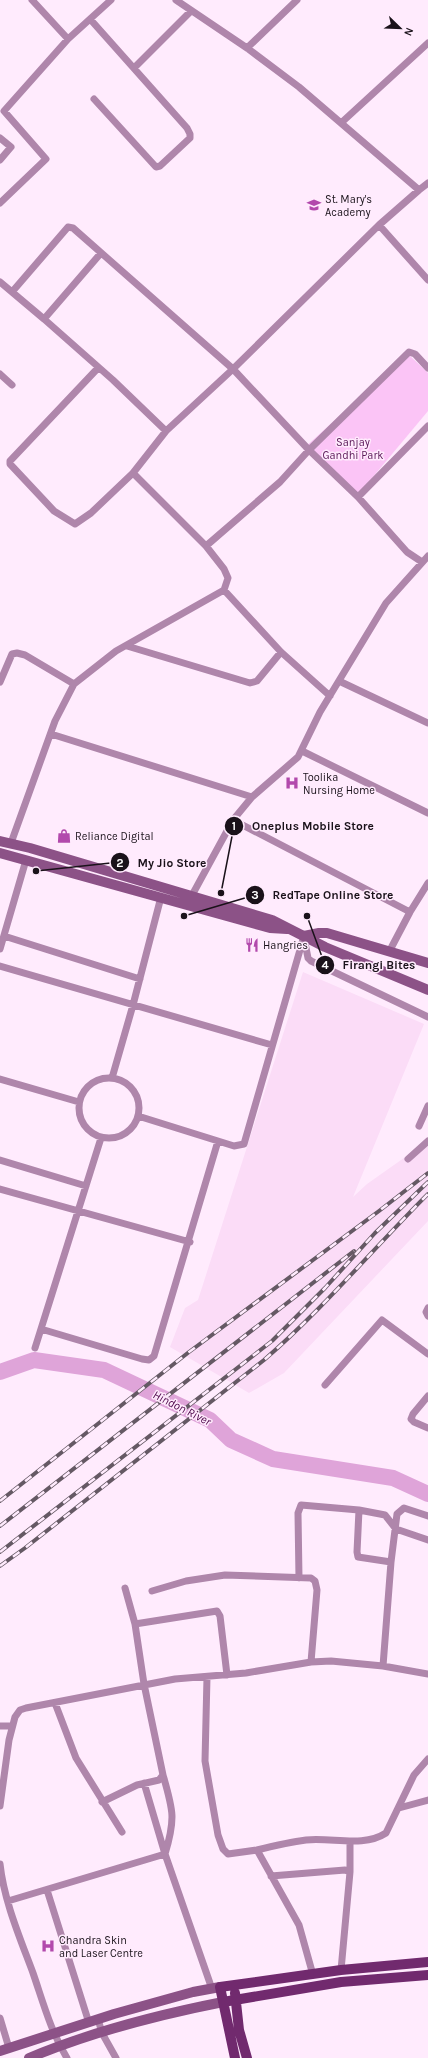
<svg xmlns="http://www.w3.org/2000/svg" width="428" height="2058" font-family="Karla,sans-serif">
<style>
.built{fill:#fbdcf7}
.green{fill:#fbc4f6}
.lines{fill:none;stroke-linecap:round;stroke-linejoin:round}
.river{stroke:#dfa4d9;stroke-width:16}
.street{stroke:#af86ab;stroke-width:7}
.secondary{stroke:#8c5287;stroke-width:10}
.primary{stroke:#712a6e;stroke-width:10}
.rail-casing{stroke:#655964;stroke-width:4}
.rail{stroke:#ffebfd;stroke-width:2.5;stroke-dasharray:8;stroke-linecap:butt}
.labels{text-anchor:middle;stroke-width:3;stroke-linejoin:round;paint-order:stroke}
.poi-label{font-size:11px;fill:#1a121a;stroke:#ffebfd;text-anchor:start}
.park-label{font-size:11px;fill:#5a1657;stroke:#ffebfd}
.water-label{font-size:12px;font-style:italic;fill:#4d064a;stroke:#ffebfd}
.leader{fill:none;stroke:#1a121a;stroke-width:1.5}
.callout-dot{fill:#1a121a;stroke:#ffebfd;stroke-width:1.5}
.mark-label{font-size:12px;text-anchor:middle;font-weight:bold;fill:#fff}
.callout-label{font-size:12px;text-anchor:middle;font-weight:bold;fill:#1a121a;stroke:#ffebfd;stroke-width:3;stroke-linejoin:round;paint-order:stroke}
</style>
<rect width="100%" height="100%" fill="#ffebfd"/>
<path class="built" d="M303 972 424 1024 353 1197 367 1184 428 1141V1221L284 1373 249 1393 170 1347 185 1308 198 1300Z"/>
<path class="green" d="M408 354 428 373V411L357 496 303 449Z"/>
<g class="lines">
<path class="river" d="M0 1372 34 1360 104 1370 210 1420 231 1440 273 1459 393 1478 428 1494"/>
<path class="street" d="M32 0 68 39 111 0
M176 0 247 48 299 87 419 190 428 183
M90 19 187 128 190 134V138L160 166 156 167 94 99
M247 48 297 0
M134 68 191 11
M341 123 428 43
M0 138 11 147 0 160
M0 203 46 159 4 111 68 39
M379 225 428 280
M101 253 44 319 12 292 68 227 73 228 233 369 309 450 358 497 407 552 422 562
M0 282 12 292
M44 319 113 380 166 431
M98 368 10 461V464L54 511 75 524 91 513 133 473
M0 374 12 385
M358 497 428 426
M206 546 280 482 309 450 409 352 415 354 428 368
M224 590 281 652 330 696
M127 646 250 683 257 681 281 652
M339 681 428 723
M0 682 12 654 17 653 25 655 74 684
M51 734 252 797 298 757 320 712 386 603 428 556
M302 751 428 813
M252 797 233 820 410 912
M11 843 55 721 74 684 116 651 224 590 228 578 224 569 206 546 133 473 166 431 233 369 379 225 419 190
M190 899 233 820
M4 936 140 979
M304 938 308 958 311 961 428 1017
M0 949 26 860
M389 952 410 912 428 883
M0 966 272 1045
M79 1108a30 30 0 1 1 60 0a30 30 0 1 1-60 0Z
M112 1078 133 1005 161 897
M0 1079 79 1102
M138 1116 234 1146 244 1144 304 936
M419 1126 428 1106
M408 1159 428 1141
M0 1160 86 1186
M0 1189 190 1242
M428 1308 426 1312 428 1316
M41 1329 142 1359 149 1360 154 1356 218 1141
M35 1348 101 1138
M325 1385 382 1320 428 1354
M428 1396 413 1414 411 1419 414 1422 428 1428
M359 1510 357 1552 358 1557 391 1562
M299 1578 298 1513 301 1505 359 1510 380 1514 385 1515 396 1529 428 1540
M152 1591 186 1581 225 1575 311 1578 315 1581 317 1590 311 1662
M135 1624 217 1611 220 1616 227 1675
M383 1666 391 1562 397 1514 404 1508 428 1516
M207 1677 205 1761 218 1835 223 1849 228 1854 257 1850
M55 1703 76 1758 122 1832
M0 1726H12
M144 1783 165 1854 212 1989
M102 1802 137 1785 159 1780 163 1775 144 1684 135 1624 125 1588
M0 1806 9 1740 15 1717 20 1710 26 1708 175 1679 246 1673 311 1662 331 1661 383 1666 428 1674
M399 1808 428 1800
M350 1841V1872
M0 1864C4 1901 20 1938 33 1973 43 2002 51 2032 67 2058
M271 1876 345 1870 350 1872 341 1970
M47 1890 89 2023
M8 1901 165 1854C176 1818 173 1810 163 1775
M313 1975 299 1925 257 1850C273 1846 290 1842 306 1840 332 1837 363 1848 386 1833L414 1775 428 1759
M0 2018 9 2048
M98 2019 102 2033 116 2058"/>
<path class="secondary" d="M0 841 30 848 272 920 325 947 428 990
M0 853 270 928 287 929
M304 936 319 933H327L428 963
M0 2051 114 2014 193 1992 220 1987
M29 2058C91 2032 157 2015 223 2002"/>
<path class="primary" d="M235 1993 239 2030 247 2058
M223 2002 341 1982 428 1975
M235 2058 220 1987 341 1970 428 1962"/>
<defs>
<path id="rail" d="M0 1501 189 1352 379 1211 428 1173
M0 1526 354 1251
M0 1552 272 1341 325 1288 375 1233 428 1182
M0 1566 25 1548 264 1360C323 1309 373 1249 428 1194"/>
</defs>
<use href="#rail" class="rail-casing"/>
<use href="#rail" class="rail"/>
</g>
<defs>
<symbol id="school-bare" viewBox="-9 -9 18 18"><path d="M0-5L7-2L0 1L-7-2ZM-4 1L0 2.5L4 1V4Q0 6-4 4Z" fill="#b249ac" stroke="#ffebfd" stroke-width="2.5" paint-order="stroke"/></symbol>
<symbol id="hospital-bare" viewBox="-9 -9 18 18"><path d="M-5-5h3v3.5h4V-5h3V5h-3V1.5h-4V5h-3Z" fill="#b249ac" stroke="#ffebfd" stroke-width="2.5" paint-order="stroke"/></symbol>
<symbol id="shop-bare" viewBox="-9 -9 18 18"><path d="M-5-2.5h2.3a2.7 3.5 0 0 1 5.4 0H5L5.5 6h-11ZM-1.5-2.5h3a1.5 2.3 0 0 0-3 0Z" fill="#b249ac" stroke="#ffebfd" stroke-width="2.5" paint-order="stroke"/></symbol>
<symbol id="restaurant-bare" viewBox="-9 -9 18 18"><path d="M-5-6h1v4h1v-4h1v4h1v-4h1v5L-1.5 .5V6h-2V.5L-5-1ZM5-6V6H3V1.5H1.5Q1.5-4 5-6Z" fill="#b249ac" stroke="#ffebfd" stroke-width="2.5" paint-order="stroke"/></symbol>
</defs>
<g fill-rule="evenodd">
<use href="#school-bare" x="304" y="195" width="20" height="20"/>
<use href="#hospital-bare" x="282" y="773" width="20" height="20"/>
<use href="#shop-bare" x="54" y="826" width="20" height="20"/>
<use href="#restaurant-bare" x="242" y="935" width="20" height="20"/>
<use href="#hospital-bare" x="38" y="1936" width="20" height="20"/>
</g>
<g class="labels">
<g class="poi-label">
<text x="325" y="203">St. Mary's<tspan x="325" dy="13">Academy</tspan></text>
<text x="303" y="781">Toolika<tspan x="303" dy="13">Nursing Home</tspan></text>
<text x="75" y="840">Reliance Digital</text>
<text x="263" y="949">Hangries</text>
<text x="59" y="1944">Chandra Skin<tspan x="59" dy="13">and Laser Centre</tspan></text>
</g>
<g class="park-label">
<text x="353" y="446">Sanjay<tspan x="353" dy="13">Gandhi Park</tspan></text>
</g>
<g class="water-label">
<text transform="translate(182 1408) rotate(27)" y="4">Hindon River</text>
</g>
</g>
<path class="leader" d="M221 893L234 826M36 871L120 862M184 916L255 895M307 916L325 965"/>
<g class="callout-dot">
<circle cx="221" cy="893" r="4"/>
<circle cx="36" cy="871" r="4"/>
<circle cx="184" cy="916" r="4"/>
<circle cx="307" cy="916" r="4"/>
<circle cx="234" cy="826" r="10"/>
<circle cx="120" cy="862" r="10"/>
<circle cx="255" cy="895" r="10"/>
<circle cx="325" cy="965" r="10"/>
</g>
<g class="mark-label">
<text x="234" y="830">1</text>
<text x="120" y="867">2</text>
<text x="255" y="899">3</text>
<text x="325" y="969">4</text>
</g>
<g class="callout-label">
<text x="313" y="830">Oneplus Mobile Store</text>
<text x="172" y="867">My Jio Store</text>
<text x="333" y="899">RedTape Online Store</text>
<text x="379" y="969">Firangi Bites</text>
</g>
<g transform="translate(400 28) rotate(113)" stroke="#ffebfd" stroke-width="3" paint-order="stroke">
<path d="M0-3L7 15L0 10L-7 15Z" fill="#1a121a"/>
<text y="-6" font-size="11" font-weight="bold" text-anchor="middle" fill="#1a121a">N</text>
</g>
</svg>
